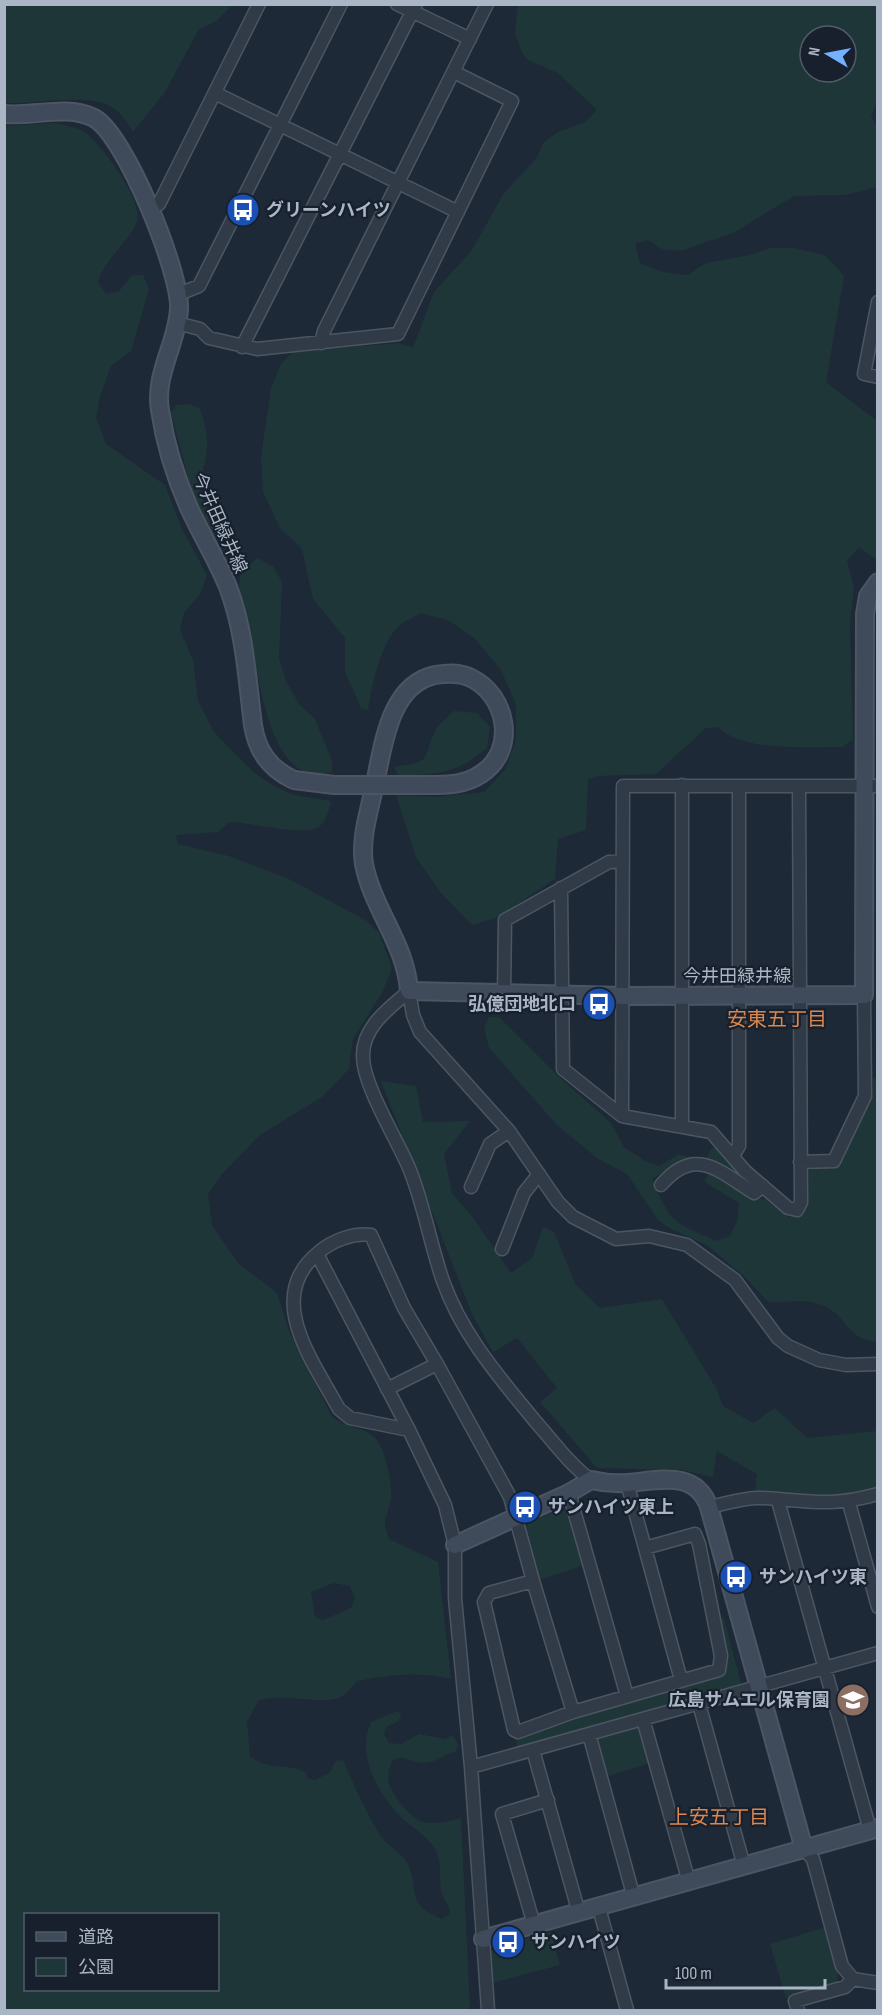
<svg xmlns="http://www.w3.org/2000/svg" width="882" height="2015" font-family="'Sofia Sans Condensed','Noto Sans JP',sans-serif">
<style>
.green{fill:#1f3638;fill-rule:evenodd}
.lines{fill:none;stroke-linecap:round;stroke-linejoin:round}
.street-casing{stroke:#4c5663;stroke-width:15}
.secondary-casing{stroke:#4c5663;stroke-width:20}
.street{stroke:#313b47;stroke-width:12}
.secondary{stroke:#3f4a5b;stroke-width:16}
.secondary-bridge-casing{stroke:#4c5663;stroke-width:20;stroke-linecap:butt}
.secondary-bridge{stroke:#3f4a5b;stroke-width:16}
.labels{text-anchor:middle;stroke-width:4.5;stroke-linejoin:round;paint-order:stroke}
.poi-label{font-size:18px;font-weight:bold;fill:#aab6c5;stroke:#17202c;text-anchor:start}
.street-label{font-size:18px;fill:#aab6c5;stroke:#17202c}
.neighbourhood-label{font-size:20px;fill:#db8750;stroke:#17202c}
</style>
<rect width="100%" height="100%" fill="#1d2937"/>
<path class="green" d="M518 4 877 5V100L871 117 877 125V187L846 195 794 196 733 233 680 251 662 249 648 240 635 243 640 263 662 272 688 275 706 263 750 255 771 248H793L825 255 844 276 826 382 877 421V560L859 547 847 561 854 587 850 623 853 739 843 747C808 746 744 753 718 727L706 728 656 774 598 776 588 780 586 830 558 839 555 879 496 918 472 925 440 892 416 857 396 795 435 797 484 792 505 770 516 739V705L501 670 474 638 448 620 421 613C415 617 406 620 400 625 380 643 372 685 368 710L361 708 345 672V638L313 599 302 549 280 528 263 492 261 457 271 388 282 362 293 352 398 343 413 348 434 292 472 250 504 193 536 159 544 142 558 132 585 122 597 110 558 73 528 60 522 53 515 33ZM810 36H846V72H810Z
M5 5H253L230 7 216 21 199 29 165 92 133 132C127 122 120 110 108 105 82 94 34 104 5 103Z
M54 123C63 125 77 127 85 132 102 145 143 200 137 221 132 239 106 256 98 282L106 294 119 291 132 275H143L149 289 131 351 111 366 100 396 96 418 106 444 165 485 182 529 207 575 200 594 184 613 180 630 193 660 198 701 214 732 252 771 274 786 294 795 331 801C329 809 327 820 320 826 305 838 252 822 229 822L218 832 176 835 178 844 229 856 289 879 367 921 379 933 392 968 383 991 353 1039 349 1069 322 1097 260 1135 221 1175 208 1194 212 1225 238 1263 277 1293 289 1331 332 1417C344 1428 368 1427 377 1440 385 1450 393 1486 391 1499 387 1520 381 1517 389 1539L438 1562 451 1679C419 1671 389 1675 357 1681 351 1688 345 1697 335 1699 310 1704 283 1692 258 1701L247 1722 250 1756C272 1773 284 1761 306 1773L307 1778 315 1780 329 1773 336 1761 343 1760C354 1785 365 1811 380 1835 387 1846 403 1853 408 1864 420 1892 405 1904 442 1919L449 1915C451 1905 445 1903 442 1894 438 1879 443 1862 435 1849 427 1835 412 1828 401 1817 377 1793 356 1754 371 1722L398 1711 401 1715 399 1721 386 1727 384 1734 389 1743 401 1744 419 1734 445 1739 453 1735 458 1744 456 1751C429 1762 430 1768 401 1757L392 1761C389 1769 387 1776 389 1784 393 1796 411 1819 424 1822 436 1825 449 1821 461 1818L470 2010H5L4 126ZM333 1583 350 1586 355 1598 351 1608 323 1620 315 1617 311 1592ZM26 1914H218V1990H26Z
M189 404 199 408C207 424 209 444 205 463 204 469 199 475 199 481 198 502 216 518 218 538H214L191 488 171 413 176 405Z
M257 558 273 566 282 582 279 658 286 681 299 704 315 719 332 761V772C269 792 259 675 251 637 248 622 242 607 238 592L241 573Z
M454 711 477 713 490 727 487 748C459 773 434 776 398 775L394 767C432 761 421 763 435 731 438 724 448 717 454 711Z
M489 1017H499L558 1076 611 1123 624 1147 645 1161 659 1166 678 1155 706 1158 712 1148 719 1147 741 1175 735 1178C694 1154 692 1153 652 1179 672 1224 672 1222 717 1241L730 1236 737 1222 739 1203 705 1182 708 1174 718 1177 752 1200 764 1199 789 1217C812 1212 808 1190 809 1170L840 1166 873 1095V1079L877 1077V1342C846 1338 850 1321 828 1308 808 1297 789 1303 768 1302L746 1278 708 1246 671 1229 658 1220 627 1174 597 1158 557 1125 489 1048 484 1028Z
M381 1081 416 1086 423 1122 470 1121 444 1154 452 1193 474 1219 511 1273 532 1258 543 1227 554 1232 576 1285 600 1308 662 1299 716 1388 723 1406 753 1423 775 1408 807 1438 877 1431V1489L847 1498 755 1494 757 1474 717 1451 713 1477 682 1470 597 1468 540 1402 557 1388 517 1338 493 1352 472 1314Z
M559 1509 568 1512 585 1565 539 1580 525 1532 528 1523Z
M724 1618 742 1687 518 1750 515 1736 720 1674 716 1621Z
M636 1727 641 1730 650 1763 605 1777 597 1744 600 1737Z
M826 1927 838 1976 836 1982 786 1998 770 1944Z
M551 1932 560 1965 492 1983 490 1952 496 1946Z"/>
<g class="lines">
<defs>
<path id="street" d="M397 4 470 39
M215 93 458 212
M149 209 159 204 259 4
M179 294 199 286 341 4
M878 302 864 374 878 377
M177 323 200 329 209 338 257 349 398 334 512 101 454 72
M321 343 324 331 487 4
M242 347 416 4
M561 888 563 1069 622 1116 711 1132 745 1171 788 1208 797 1210 801 1202 799 786
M409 991 413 1015 420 1032 509 1131 558 1202 573 1217 616 1239 649 1236 687 1245 735 1280 778 1338 788 1346 819 1360 846 1365 878 1364
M409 991C390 1008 363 1026 363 1055 362 1084 397 1139 409 1168 424 1204 430 1244 443 1281 462 1335 500 1378 535 1421 553 1441 569 1464 591 1480
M504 994 505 920 609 862 623 861
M622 1116 623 786H878
M682 1126V785
M733 1156 739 1146V786
M800 1162 834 1161 865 1096 864 995
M661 1185C695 1145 719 1171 754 1193L763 1186
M471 1187 490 1144 509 1131
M502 1249 524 1193 539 1174
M317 1254 409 1430
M387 1389 437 1364
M569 1493 627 1696
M778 1501 870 1830
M849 1503 878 1607
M709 1507C725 1504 745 1497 761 1498 808 1500 828 1508 878 1494
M645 1548 681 1680
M533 1581 573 1712
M699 1704 744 1866
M643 1719 689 1882
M589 1734 634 1898
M533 1750 579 1913
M471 1767 878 1653
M804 1849 813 1859 842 1966 853 1979 878 1983
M599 1908 627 2010
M534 1925 502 1814 548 1800
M488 2010 471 1767 455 1598V1545L445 1505 409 1430 350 1418 339 1409C313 1361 263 1297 319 1252 332 1241 354 1232 371 1235L404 1308 437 1364 510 1497 533 1581 489 1593 484 1602 514 1730 518 1732 573 1712 719 1670 721 1656 699 1544 695 1534 645 1548 627 1483
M798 2010 795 2001 845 1987 853 1979"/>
<path id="secondary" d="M4 114C34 117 67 104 94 118 125 134 181 273 179 309 177 344 154 374 160 410 165 443 176 479 190 510 202 536 217 560 228 587 245 632 247 678 253 725 257 752 270 769 294 780
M429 785C447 785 465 785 481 774 518 750 507 695 471 678 459 672 447 673 435 675 388 685 383 749 374 788 369 812 360 839 364 864 373 910 406 944 409 991L623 996 864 995 865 614 868 596 878 582
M455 1545 569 1493 591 1480C604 1483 616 1484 629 1483 660 1480 696 1470 709 1507L804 1849
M483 1939 878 1828"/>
</defs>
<use href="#street" class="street-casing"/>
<use href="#secondary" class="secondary-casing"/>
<use href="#street" class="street"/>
<use href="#secondary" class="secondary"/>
<defs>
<path id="secondary-bridge" d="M294 780 334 785H429"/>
</defs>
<use href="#secondary-bridge" class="secondary-bridge-casing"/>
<use href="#secondary-bridge" class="secondary-bridge"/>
</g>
<defs>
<symbol id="bus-disc" viewBox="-11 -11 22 22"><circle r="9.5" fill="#1a4fb4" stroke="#17202c"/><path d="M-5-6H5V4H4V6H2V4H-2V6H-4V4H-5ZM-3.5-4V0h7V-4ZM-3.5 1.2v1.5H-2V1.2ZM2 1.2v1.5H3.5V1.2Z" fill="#fff"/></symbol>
<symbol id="school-disc" viewBox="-11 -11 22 22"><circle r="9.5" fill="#8d6e63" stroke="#17202c"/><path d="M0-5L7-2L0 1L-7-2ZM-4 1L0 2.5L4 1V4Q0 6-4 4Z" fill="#fff"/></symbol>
</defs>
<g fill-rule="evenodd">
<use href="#bus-disc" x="224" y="191" width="38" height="38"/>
<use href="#bus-disc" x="580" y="985" width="38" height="38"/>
<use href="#bus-disc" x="506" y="1488" width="38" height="38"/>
<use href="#bus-disc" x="717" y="1558" width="38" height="38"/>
<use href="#school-disc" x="834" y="1681" width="38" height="38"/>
<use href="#bus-disc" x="489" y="1923" width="38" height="38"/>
</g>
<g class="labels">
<g class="poi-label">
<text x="266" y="216">グリーンハイツ</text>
<text x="576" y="1010" text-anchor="end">弘億団地北口</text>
<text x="548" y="1513">サンハイツ東上</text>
<text x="759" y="1583">サンハイツ東</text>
<text x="830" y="1706" text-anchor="end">広島サムエル保育園</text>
<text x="531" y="1948">サンハイツ</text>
</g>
<g class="street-label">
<text transform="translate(220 523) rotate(66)" y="6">今井田緑井線</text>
<text x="737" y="982">今井田緑井線</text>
</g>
<g class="neighbourhood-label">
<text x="777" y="1026">安東五丁目</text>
<text x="719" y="1824">上安五丁目</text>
</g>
</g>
<rect width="882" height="2015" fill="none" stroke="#aab6c5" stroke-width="12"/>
<rect x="24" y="1913" width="195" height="78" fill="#17202c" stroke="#525c69" stroke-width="1.5"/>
<rect x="36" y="1932" width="30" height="9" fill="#3f4a5b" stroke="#525c69" stroke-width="1.5"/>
<text x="78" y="1943" font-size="18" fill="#aab6c5">道路</text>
<rect x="36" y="1958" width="30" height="18" fill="#1f3638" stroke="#525c69" stroke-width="1.5"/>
<text x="78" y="1973" font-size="18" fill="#aab6c5">公園</text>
<g transform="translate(828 54) rotate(280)"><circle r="28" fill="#17202c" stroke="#525c69" stroke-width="1.5"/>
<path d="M0-4.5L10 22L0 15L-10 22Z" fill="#75afff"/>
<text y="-9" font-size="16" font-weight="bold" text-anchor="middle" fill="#aab6c5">N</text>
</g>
<path d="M666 1979v9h159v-9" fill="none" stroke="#aab6c5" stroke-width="3"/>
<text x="675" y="1979" font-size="18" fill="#aab6c5" stroke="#17202c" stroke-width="4.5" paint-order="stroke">100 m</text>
</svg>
